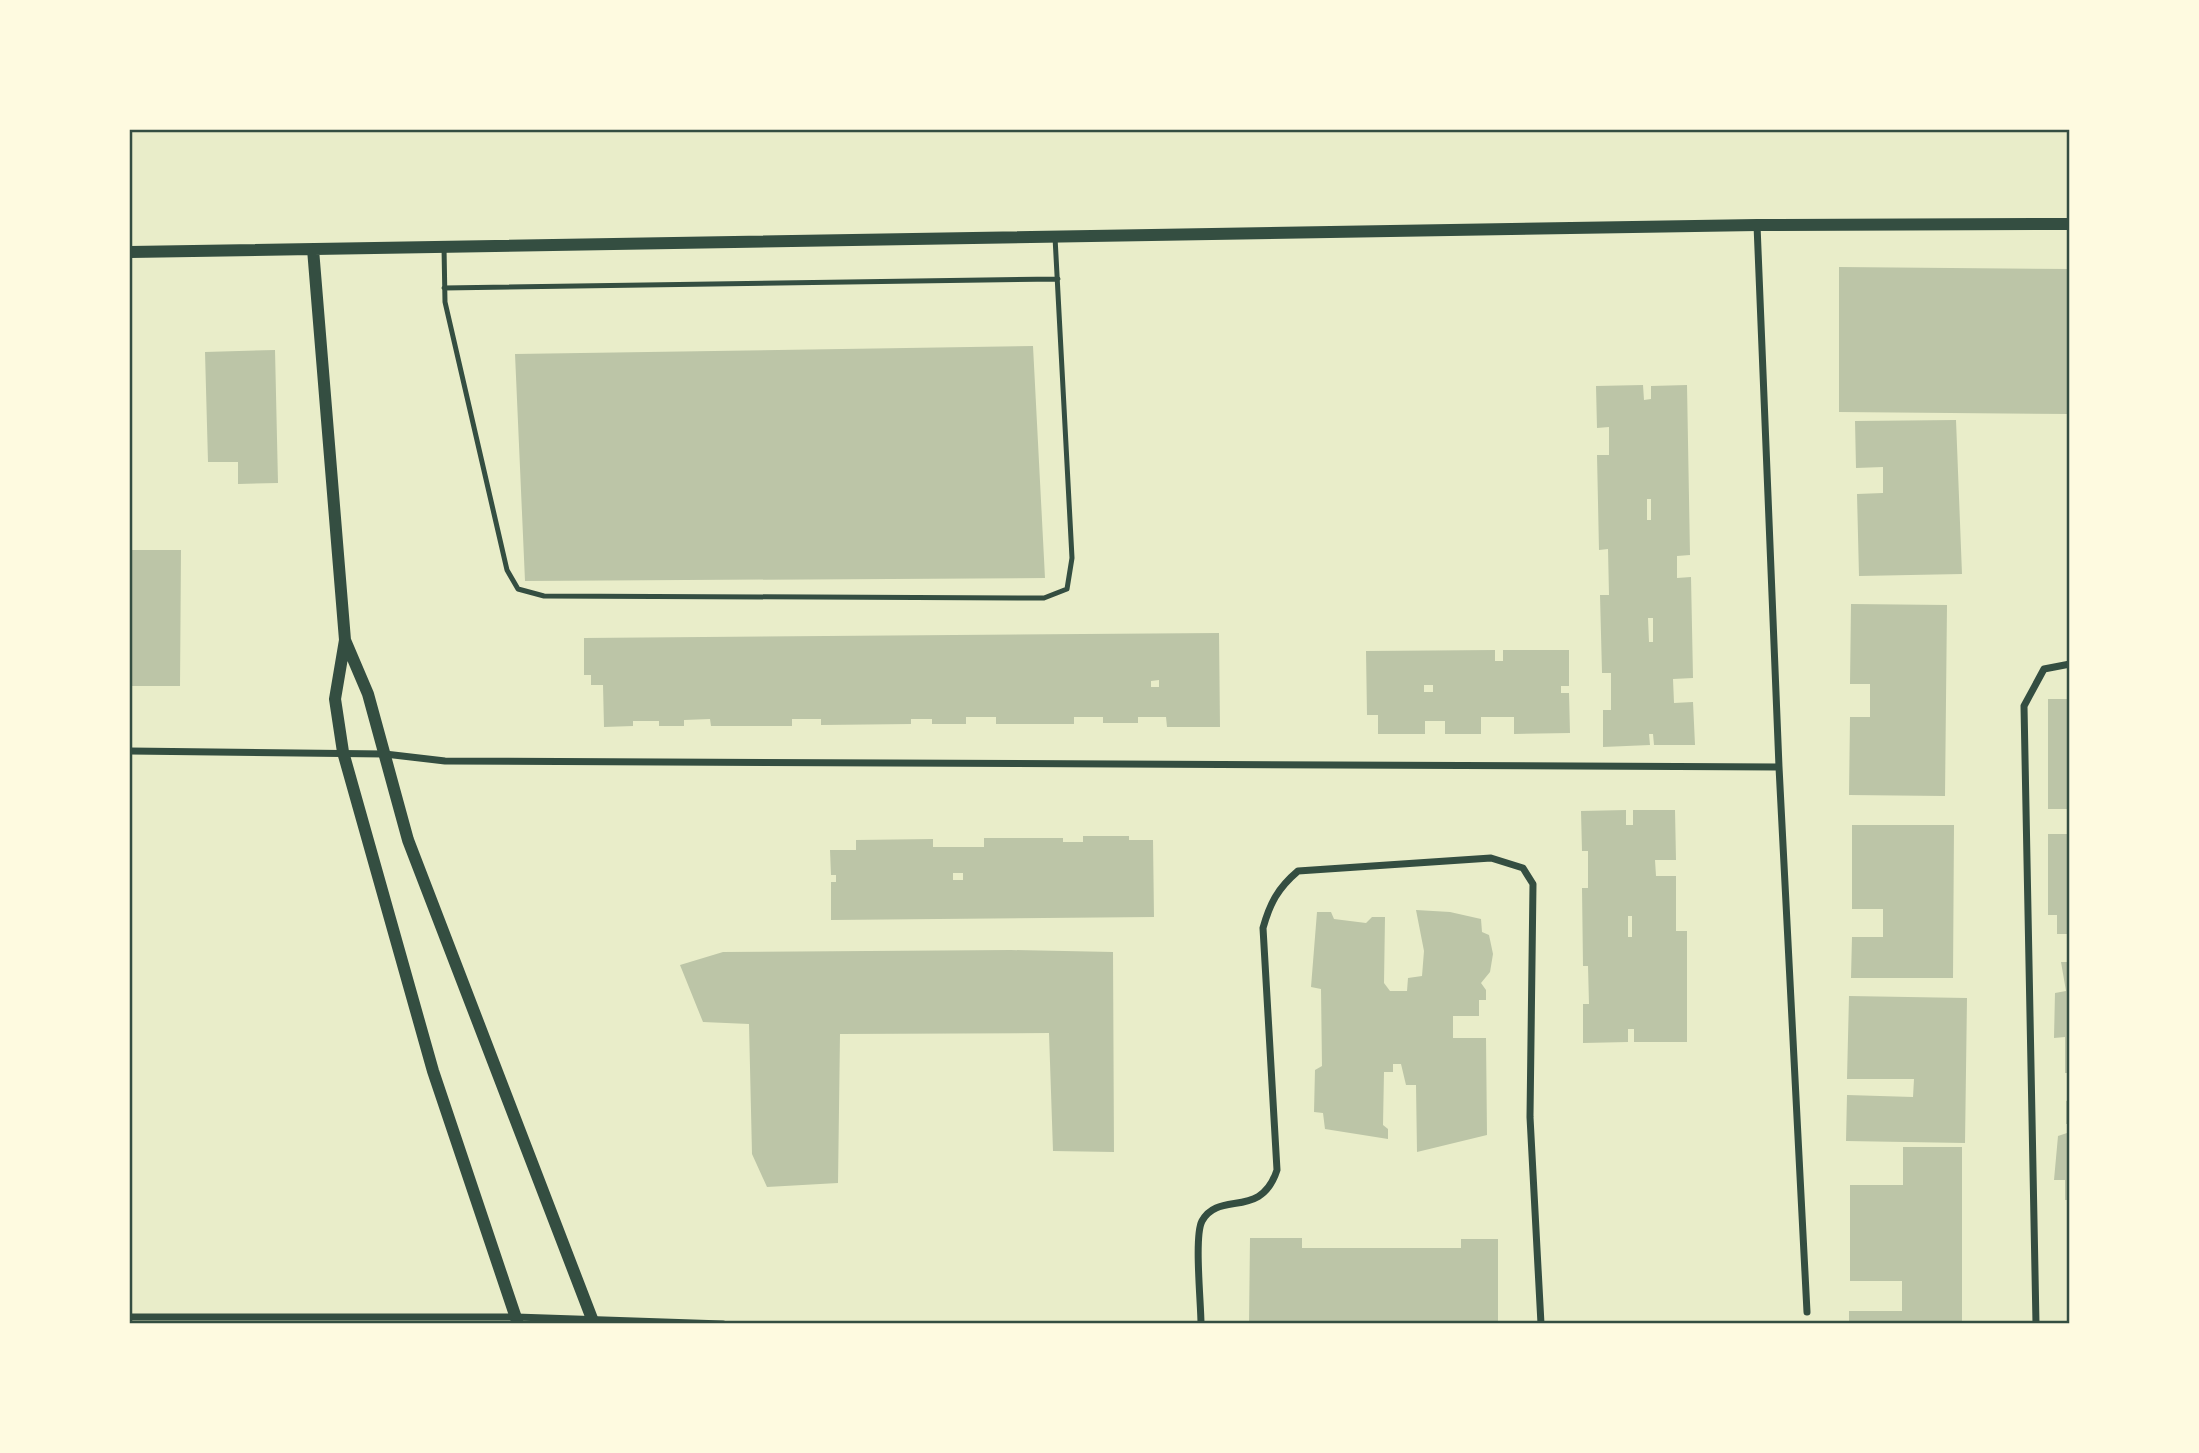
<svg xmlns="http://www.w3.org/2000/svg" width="2199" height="1453" font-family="Rubik,sans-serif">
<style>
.building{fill:#bcc5a7;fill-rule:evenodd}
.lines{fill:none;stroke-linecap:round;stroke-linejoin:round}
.service{stroke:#344e41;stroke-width:5}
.minor{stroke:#344e41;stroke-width:7}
.tertiary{stroke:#344e41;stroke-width:12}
.neatline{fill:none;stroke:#344e41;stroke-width:2.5}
</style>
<rect width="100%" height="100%" fill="#e9edc9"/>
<path class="building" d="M1839 267 2070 269V414L1839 412Z
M1033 346 1045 578 525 581 515 354Z
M275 350 278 483 238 484V462H208L205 352Z
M1643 385 1644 400 1651 399V386L1687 385 1690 555 1677 556V578L1691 577 1693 678 1673 679 1674 703 1693 702 1695 745H1654L1653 734H1649L1650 745 1603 747V710H1611V673H1602L1600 595H1609L1608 549 1599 550 1597 455H1609V427L1597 428 1596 386ZM1647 499H1651V520H1647ZM1648 618H1653V642H1649Z
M1956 420 1962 574 1859 576 1857 494 1883 493V467L1856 468 1855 421Z
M130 550H181L180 686H130Z
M1851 604 1947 605 1945 796 1849 795 1850 717H1870V684H1850Z
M1219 633 1220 727H1167L1166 717H1138V723H1103V717H1074V724H996V717H966V724H932V719H911V724L821 725V719H792V726H711L710 719 684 720V726H659V721H633V726L604 727 603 685H591V675H584V638ZM1159 680V687H1151V681Z
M1495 650V661H1503V650H1569V686H1561V693H1569L1570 733 1514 734V717H1481V734H1445V721H1425V734H1378V715H1367L1366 651ZM1424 685H1433V692H1424Z
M2048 699H2070V809H2048Z
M1626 810V825H1633V810H1675L1676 860H1655L1656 876H1676V931H1687V1042H1634V1029H1628V1042L1583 1043V1004H1589L1588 966H1583L1582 888H1588V851H1582L1581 811ZM1628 916H1632V937H1628Z
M1852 825H1954L1953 978H1851L1852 937H1883V909H1852Z
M2048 834H2070V934H2057V915H2048Z
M1083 836H1129V840H1153L1154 917 831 920V882H836V875H831L830 850H856V840L933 839V847H984V838H1063V842H1083ZM953 873H963V880H953Z
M1416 910 1450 912 1481 919 1482 932 1489 935 1493 954 1490 972 1481 983 1486 990V1000H1479V1016H1453V1038H1486L1487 1135 1417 1152 1416 1085H1406L1401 1064H1393V1072H1384L1383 1125 1388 1129V1139L1325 1129 1323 1113 1314 1112 1315 1070 1322 1066 1321 989 1311 987 1317 912H1331L1334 919 1366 923 1372 917H1385L1384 983 1390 991H1407L1408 978 1422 976 1424 951Z
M1011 950 1113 952 1114 1152 1053 1151 1049 1033 840 1034 838 1183 767 1187 752 1154 749 1024 703 1022 680 965 723 952Z
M2061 962H2070V1073H2065V1037L2054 1038 2055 993 2066 991Z
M1849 996 1967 998 1965 1143 1846 1141 1847 1095 1913 1097 1914 1079H1847Z
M2070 1100V1124H2066V1101Z
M2070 1132V1200H2065V1180H2054L2058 1136Z
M1903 1147H1962V1324H1849V1311H1902V1281H1850V1185H1903Z
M1250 1238H1302V1248H1461V1239H1498V1324H1249Z"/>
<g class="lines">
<path class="service" d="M444 247 445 302 507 570 518 589 544 596 1044 598 1067 589 1072 558 1055 237
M444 288 1058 279"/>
<path class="minor" d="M1757 225 1779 767 1807 1312
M130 751 385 754 445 761 1779 767
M130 1317H516L723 1324
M1201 1324C1201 1303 1194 1236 1202 1221 1219 1190 1261 1220 1277 1170L1263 928C1270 903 1278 888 1298 871L1491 858 1523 868 1533 884 1530 1117 1541 1324
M2036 1324 2024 706 2044 669 2070 664"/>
<path class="tertiary" d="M313 249 345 640 335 699 343 752 433 1071 518 1324
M130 252 1757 225 2070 224
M345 640 368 694 408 840 594 1324"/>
</g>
<rect width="2199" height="1453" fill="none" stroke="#fefae0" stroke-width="262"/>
<rect x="131" y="131" width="1937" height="1191" class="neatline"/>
</svg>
